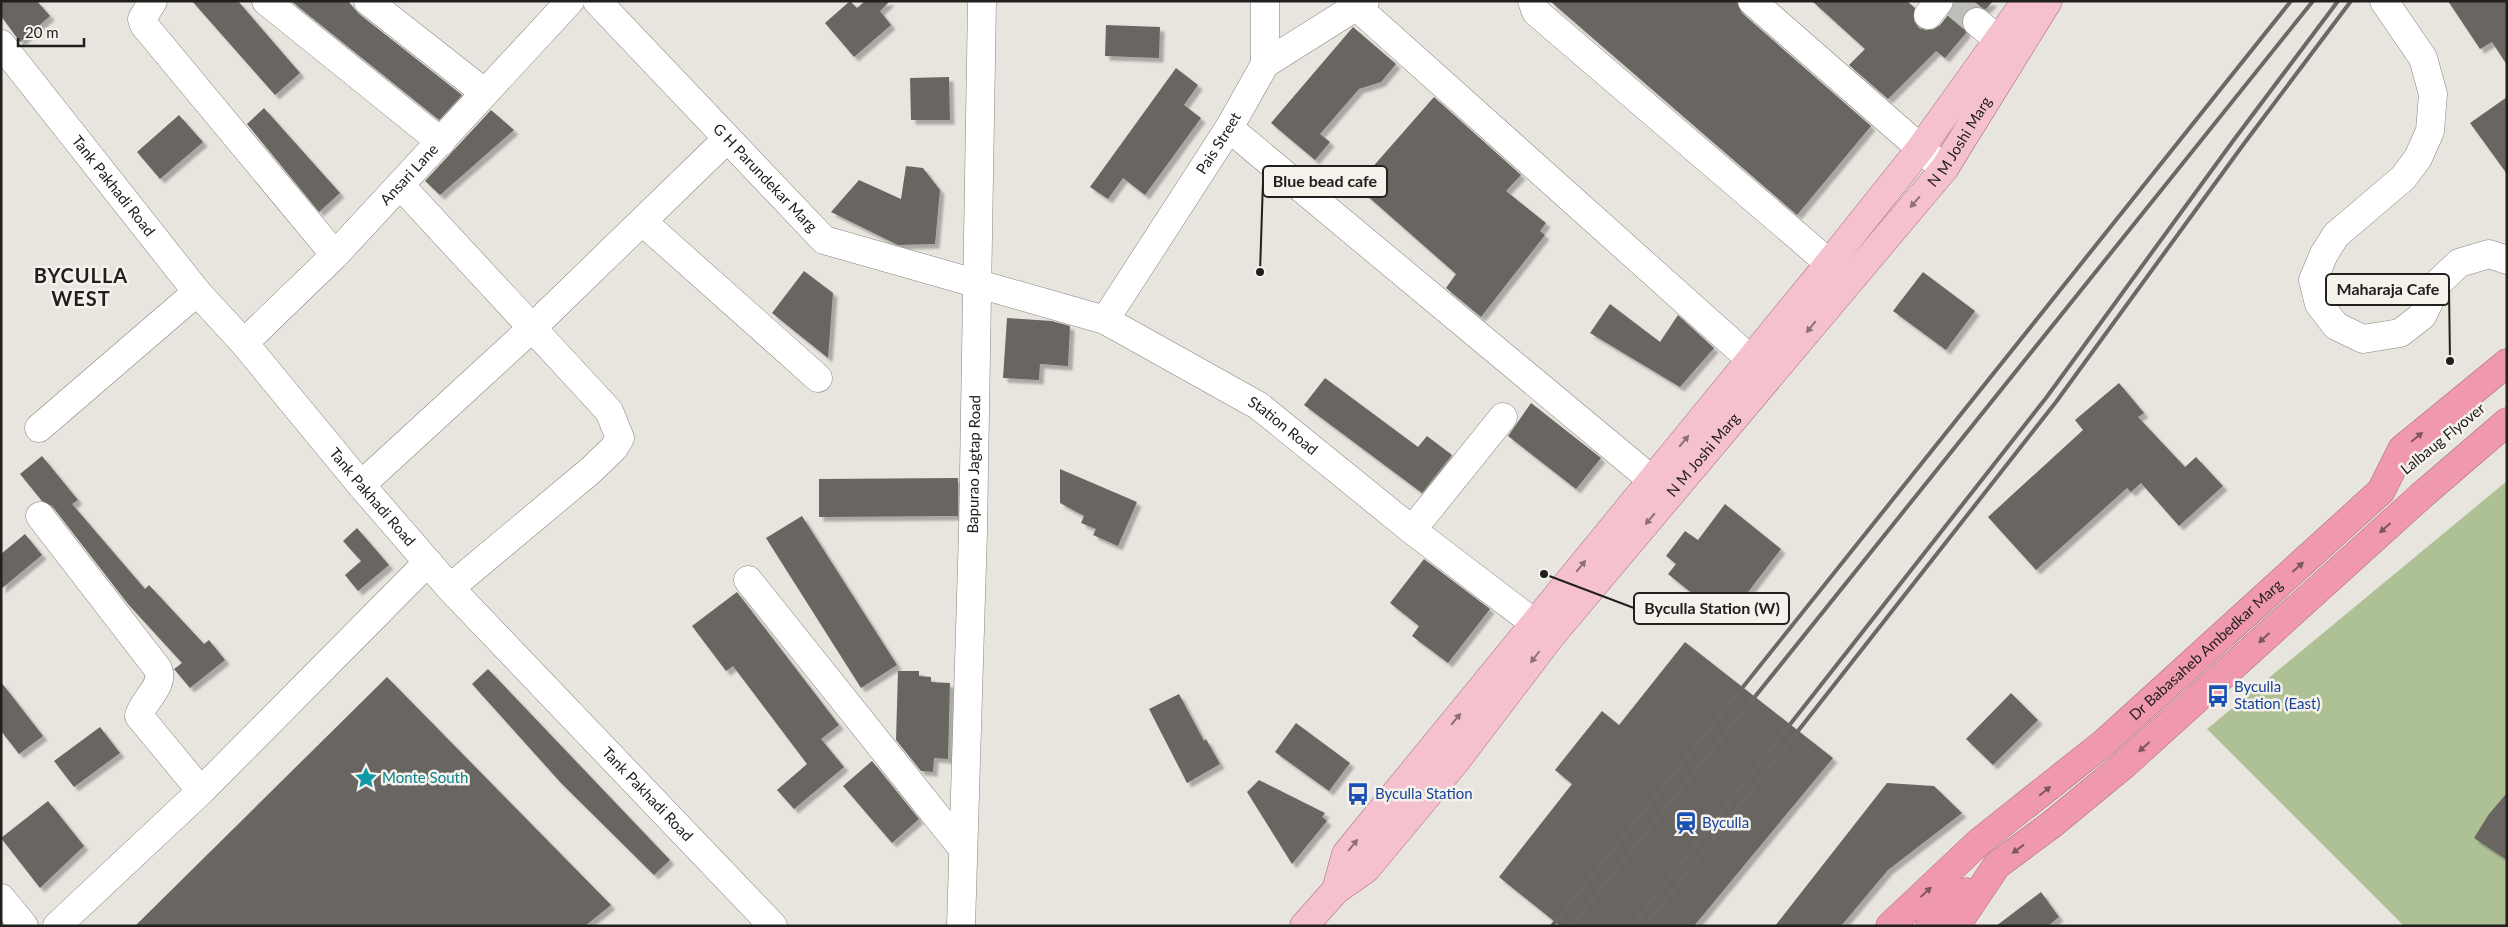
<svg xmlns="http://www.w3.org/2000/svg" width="2508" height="927" font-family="Lato,sans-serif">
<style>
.green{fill:#aec195}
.building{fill:#696662;filter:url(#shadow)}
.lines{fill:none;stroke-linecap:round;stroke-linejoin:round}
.minor-tunnel{stroke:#c0beb8;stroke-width:28;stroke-dasharray:28 14;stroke-linecap:butt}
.minor-casing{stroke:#87847f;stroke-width:29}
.major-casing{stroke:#a86e7b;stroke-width:29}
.highway-casing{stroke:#a86e7b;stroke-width:29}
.minor{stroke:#fff;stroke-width:28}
.major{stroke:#f6c1ce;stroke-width:28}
.highway{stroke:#f098ad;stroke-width:28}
.rail{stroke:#6b6966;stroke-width:4}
.oneway{fill:#8c7076}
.oneway2{fill:#7e565e}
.labels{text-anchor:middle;stroke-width:5;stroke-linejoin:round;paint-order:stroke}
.street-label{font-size:15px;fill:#21201e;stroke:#f5f2ec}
.transit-label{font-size:15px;fill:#164399;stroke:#f5f2ec;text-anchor:start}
.culture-label{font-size:15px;fill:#0d838f;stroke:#f5f2ec;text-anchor:start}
.district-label{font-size:20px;font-weight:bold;letter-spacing:1px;fill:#21201e;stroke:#f5f2ec}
.leader{fill:none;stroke:#21201e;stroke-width:2}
.callout-dot{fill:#21201e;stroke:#f5f2ec;stroke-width:2}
.callout{fill:#f5f2ec;stroke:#21201e;stroke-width:2}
.callout-label{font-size:16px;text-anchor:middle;font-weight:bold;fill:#21201e}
</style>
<defs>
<filter id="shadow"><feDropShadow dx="4.5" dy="4.5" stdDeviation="1" flood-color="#0004"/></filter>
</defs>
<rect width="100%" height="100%" fill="#e8e5df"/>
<path class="green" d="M2507 481V926H2404L2207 729Z"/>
<path class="building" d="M1 1H37L50 16 20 42 1 16Z
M192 1H238L300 73 275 95Z
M291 1H348L358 13 462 95 439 120Z
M850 1 857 8 865 1H890L880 11 891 25 854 57 825 23Z
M1550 1H1737L1742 13 1871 126 1797 215Z
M1812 1H1907L1915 8 1914 21 1919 28 1926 30 1934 29 1940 25 1952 10 1954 1H1993L1986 9 1972 7 1965 12 1962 20 1966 33 1945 58 1936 51 1888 99 1849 65 1865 49Z
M2448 1H2507V65L2492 42 2480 49Z
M1106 25 1160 27 1159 58 1105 56Z
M1353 27 1396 64 1381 82 1359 89 1320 134 1330 142 1315 160 1271 123Z
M1176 68 1198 85 1184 105 1201 118 1145 195 1123 178 1108 199 1090 187Z
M949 77 950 120H911L910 78Z
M1434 97 1521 175 1506 191 1546 223 1540 231 1545 235 1481 317 1446 288 1456 274 1356 186Z
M2507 97V174L2470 123Z
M264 108 340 193 319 212 247 124Z
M491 110 514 130 440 195 425 181Z
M179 115 203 142 160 179 137 152Z
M906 166 923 168 940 190 935 244 898 245 831 212 859 180 901 199Z
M804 271 833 293 828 358 772 313Z
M1923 272 1975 311 1946 350 1893 311Z
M1610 304 1660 342 1678 315 1714 348 1680 387 1590 333Z
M1007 318 1052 321 1070 326 1068 366 1040 364 1039 380 1003 378Z
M1325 378 1418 447 1427 436 1452 455 1422 493 1304 405Z
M2119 383 2144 413 2138 417 2185 467 2196 457 2223 486 2179 526 2141 483 2131 492 2127 488 2036 570 1988 517 2083 430 2075 420Z
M1531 403 1601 458 1576 489 1508 436Z
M42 456 78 500 72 504 145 589 149 585 204 644 209 640 225 660 190 688 174 669 182 663 128 604 52 506 42 501 20 474Z
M1060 469 1137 502 1118 546 1093 535 1096 529 1081 523 1084 516 1060 503Z
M958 478V516L819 517V479Z
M1725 504 1781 549 1732 613 1704 592 1699 599 1668 574 1676 564 1666 556 1685 531 1698 540Z
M802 516 897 665 861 688 766 538Z
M357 528 389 565 358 591 345 575 361 561 343 541Z
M25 534 42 555 1 589V554Z
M1424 559 1490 609 1448 663 1412 636 1419 626 1390 603Z
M737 592 839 725 821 739 844 767 794 809 777 790 807 764 733 666 726 671 692 626Z
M1685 642 1833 758 1694 926H1560L1499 877 1572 784 1555 770 1602 711 1619 725Z
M488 669 670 860 654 875 561 783 472 684Z
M898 671H919V676L931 677V682L950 683 948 759 934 758 933 772 921 771 896 740Z
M387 677 611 905 585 926H135Z
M1 682 43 736 19 754 1 731Z
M2011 693 2038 720 1993 765 1966 739Z
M1179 694 1204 741 1206 739 1220 764 1187 783 1149 709Z
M1296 723 1350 763 1329 791 1275 752Z
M100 727 120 753 74 787 54 761Z
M872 761 919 819 892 843 843 786Z
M1259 780 1325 813 1322 817 1327 821 1292 864 1247 792Z
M1887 783 1934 786 1962 813 1888 870 1841 926H1775Z
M2507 793V860L2474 838 2489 814Z
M48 801 84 846 40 888 1 838Z
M2041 892 2059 917 2048 926H1996Z"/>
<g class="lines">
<path class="minor-tunnel" d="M1952 1 1977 22"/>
<defs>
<g id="minor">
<path d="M153 1 142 19 144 25 335 255"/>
<path d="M266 1 441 142"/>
<path d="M368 1 485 93"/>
<path id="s1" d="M597 1 824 240 1105 320 1259 406 1412 530 1551 636"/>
<path d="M1265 1V64"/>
<path d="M1532 1 1536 12 1829 263"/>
<path d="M1752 1 1944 169"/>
<path d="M2384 1 2423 58 2433 94 2430 131 2418 158 2403 178 2336 235 2324 254 2313 280 2319 304 2336 326 2363 339 2400 333 2422 316 2439 282 2459 263 2489 254 2507 260"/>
<path d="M1357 7 1768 375"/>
<path d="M1928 15 1939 1"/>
<path d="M1977 22 2014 53"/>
<path id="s2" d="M1 44 197 292 244 343 361 485 450 588 773 926"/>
<path d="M1229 128 1652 480"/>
<path d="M401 186 609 411 620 438 614 448 590 471 450 588"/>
<path d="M643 222 818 378"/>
<path id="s3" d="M1105 320 1229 128 1265 64 1365 1"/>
<path id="s4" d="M244 343 335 255 570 1"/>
<path d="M39 428 197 292"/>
<path d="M361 485 531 329 727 139"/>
<path d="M40 516 158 669C165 686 143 700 139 716L201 791"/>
<path d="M1412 530 1503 417"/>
<path d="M748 580 963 849"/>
<path d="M1 898 24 926"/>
<path d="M57 926 201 791 428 562"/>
<path id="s5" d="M961 926 973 531 982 1"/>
</g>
<g id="major">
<path d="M1336 890 1346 854 1822 272 1920 149 2026 1"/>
<path id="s6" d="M1304 926 1336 890 1366 869 1456 761 1551 636 1944 169 2048 1"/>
</g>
<g id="highway">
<path id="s7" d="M1890 926 1979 842 2105 742 2381 491 2402 449 2507 363"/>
<path d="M1930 926 1966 892"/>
<path d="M1956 926 1997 865 2051 825 2125 764 2421 496 2507 422"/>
</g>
</defs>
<use href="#minor" class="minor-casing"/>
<use href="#major" class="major-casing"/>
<use href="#highway" class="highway-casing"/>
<use href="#minor" class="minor"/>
<use href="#major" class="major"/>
<use href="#highway" class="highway"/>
<path class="rail" d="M1552 926 2291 1
M1571 926 2313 1
M1632 926 2046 398 2233 141 2338 1
M1645 926 2056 402 2243 145 2351 1"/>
</g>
<defs><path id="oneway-solid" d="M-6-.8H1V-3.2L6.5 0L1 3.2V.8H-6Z" transform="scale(1.25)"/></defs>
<g class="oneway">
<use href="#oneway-solid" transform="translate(1915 202) rotate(131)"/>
<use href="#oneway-solid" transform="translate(1811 327) rotate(129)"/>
<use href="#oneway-solid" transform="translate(1684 441) rotate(-50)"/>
<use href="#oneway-solid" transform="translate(1650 519) rotate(130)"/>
<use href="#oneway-solid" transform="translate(1581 566) rotate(-51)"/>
<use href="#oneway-solid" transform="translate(1535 657) rotate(127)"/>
<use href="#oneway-solid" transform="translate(1456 719) rotate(-50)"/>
<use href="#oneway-solid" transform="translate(1353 845) rotate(-51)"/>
</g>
<g class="oneway2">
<use href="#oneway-solid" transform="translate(2417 437) rotate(-39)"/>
<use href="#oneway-solid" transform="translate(2385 528) rotate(138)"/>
<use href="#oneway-solid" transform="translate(2298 567) rotate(-42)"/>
<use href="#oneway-solid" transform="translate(2264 638) rotate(138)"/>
<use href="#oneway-solid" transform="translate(2144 747) rotate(138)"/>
<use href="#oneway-solid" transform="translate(2045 791) rotate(-39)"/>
<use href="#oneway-solid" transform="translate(2018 849) rotate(144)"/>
<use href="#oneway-solid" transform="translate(1926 892) rotate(-43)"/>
</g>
<defs>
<symbol id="bus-bare" viewBox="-9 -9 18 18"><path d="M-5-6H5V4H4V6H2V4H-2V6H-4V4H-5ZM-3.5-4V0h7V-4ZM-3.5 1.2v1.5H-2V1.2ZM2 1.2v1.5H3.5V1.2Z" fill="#1a4fb4" stroke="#f5f2ec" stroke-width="2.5" paint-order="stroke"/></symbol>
<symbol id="sight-bare" viewBox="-9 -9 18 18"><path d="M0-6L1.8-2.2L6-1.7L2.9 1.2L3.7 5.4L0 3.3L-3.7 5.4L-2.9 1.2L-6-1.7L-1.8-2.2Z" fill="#0f9aa8" stroke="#f5f2ec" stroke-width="2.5" paint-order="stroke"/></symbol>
<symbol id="station-bare" viewBox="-9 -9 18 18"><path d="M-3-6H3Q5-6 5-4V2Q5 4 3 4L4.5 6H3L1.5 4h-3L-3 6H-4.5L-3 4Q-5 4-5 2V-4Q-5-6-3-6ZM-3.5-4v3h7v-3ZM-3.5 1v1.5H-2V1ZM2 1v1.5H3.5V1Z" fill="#1a4fb4" stroke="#f5f2ec" stroke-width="2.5" paint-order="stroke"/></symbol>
</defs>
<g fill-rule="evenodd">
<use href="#bus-bare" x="2202" y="680" width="32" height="32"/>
<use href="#sight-bare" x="350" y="762" width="32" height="32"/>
<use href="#bus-bare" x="1342" y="778" width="32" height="32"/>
<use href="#station-bare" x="1670" y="807" width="32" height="32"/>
</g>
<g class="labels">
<g class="street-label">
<text dy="5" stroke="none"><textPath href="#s6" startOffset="1024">N M Joshi Marg</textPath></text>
<text dy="5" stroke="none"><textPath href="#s3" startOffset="210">Pais Street</textPath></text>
<text dy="5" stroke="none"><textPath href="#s4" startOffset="236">Ansari Lane</textPath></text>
<text dy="5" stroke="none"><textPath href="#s1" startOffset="244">G H Parundekar Marg</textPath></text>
<text dy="5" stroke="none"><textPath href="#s2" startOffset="181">Tank Pakhadi Road</textPath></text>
<text dy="5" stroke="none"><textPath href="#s1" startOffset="829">Station Road</textPath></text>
<text transform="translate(2443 439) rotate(-39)" y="5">Lalbaug Flyover</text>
<text dy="5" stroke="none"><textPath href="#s6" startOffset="619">N M Joshi Marg</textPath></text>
<text dy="5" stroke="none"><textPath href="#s5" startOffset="462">Bapurao Jagtap Road</textPath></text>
<text dy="5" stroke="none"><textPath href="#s2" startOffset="586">Tank Pakhadi Road</textPath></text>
<text dy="5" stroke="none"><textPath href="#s7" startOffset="420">Dr Babasaheb Ambedkar Marg</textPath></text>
<text dy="5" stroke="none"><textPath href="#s2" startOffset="991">Tank Pakhadi Road</textPath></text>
</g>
<g class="transit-label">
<text x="2234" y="692">Byculla<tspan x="2234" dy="17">Station (East)</tspan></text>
<text x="1375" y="799">Byculla Station</text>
<text x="1702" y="828">Byculla</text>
</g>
<g class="culture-label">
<text x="382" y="783">Monte South</text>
</g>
<g class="district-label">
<text x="81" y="283">BYCULLA<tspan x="81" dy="23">WEST</tspan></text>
</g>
</g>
<path class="leader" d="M1260 272L1263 181M2450 361L2449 289M1544 574L1634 608"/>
<g class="callout-dot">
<circle cx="1260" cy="272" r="5"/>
<circle cx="2450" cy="361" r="5"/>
<circle cx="1544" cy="574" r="5"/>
</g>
<g class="callout">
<rect x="1263" y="166" width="124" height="31" rx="5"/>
<rect x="2326" y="274" width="123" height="31" rx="5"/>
<rect x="1634" y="593" width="155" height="31" rx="5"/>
</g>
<g class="callout-label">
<text x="1325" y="187">Blue bead cafe</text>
<text x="2388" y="295">Maharaja Cafe</text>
<text x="1712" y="614">Byculla Station (W)</text>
</g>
<rect width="2508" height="927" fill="none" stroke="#21201e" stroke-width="5"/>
<path d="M18 38v8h66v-8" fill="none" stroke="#21201e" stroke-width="2.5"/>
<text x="25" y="38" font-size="15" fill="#21201e" stroke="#f5f2ec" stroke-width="4" paint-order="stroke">20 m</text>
</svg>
